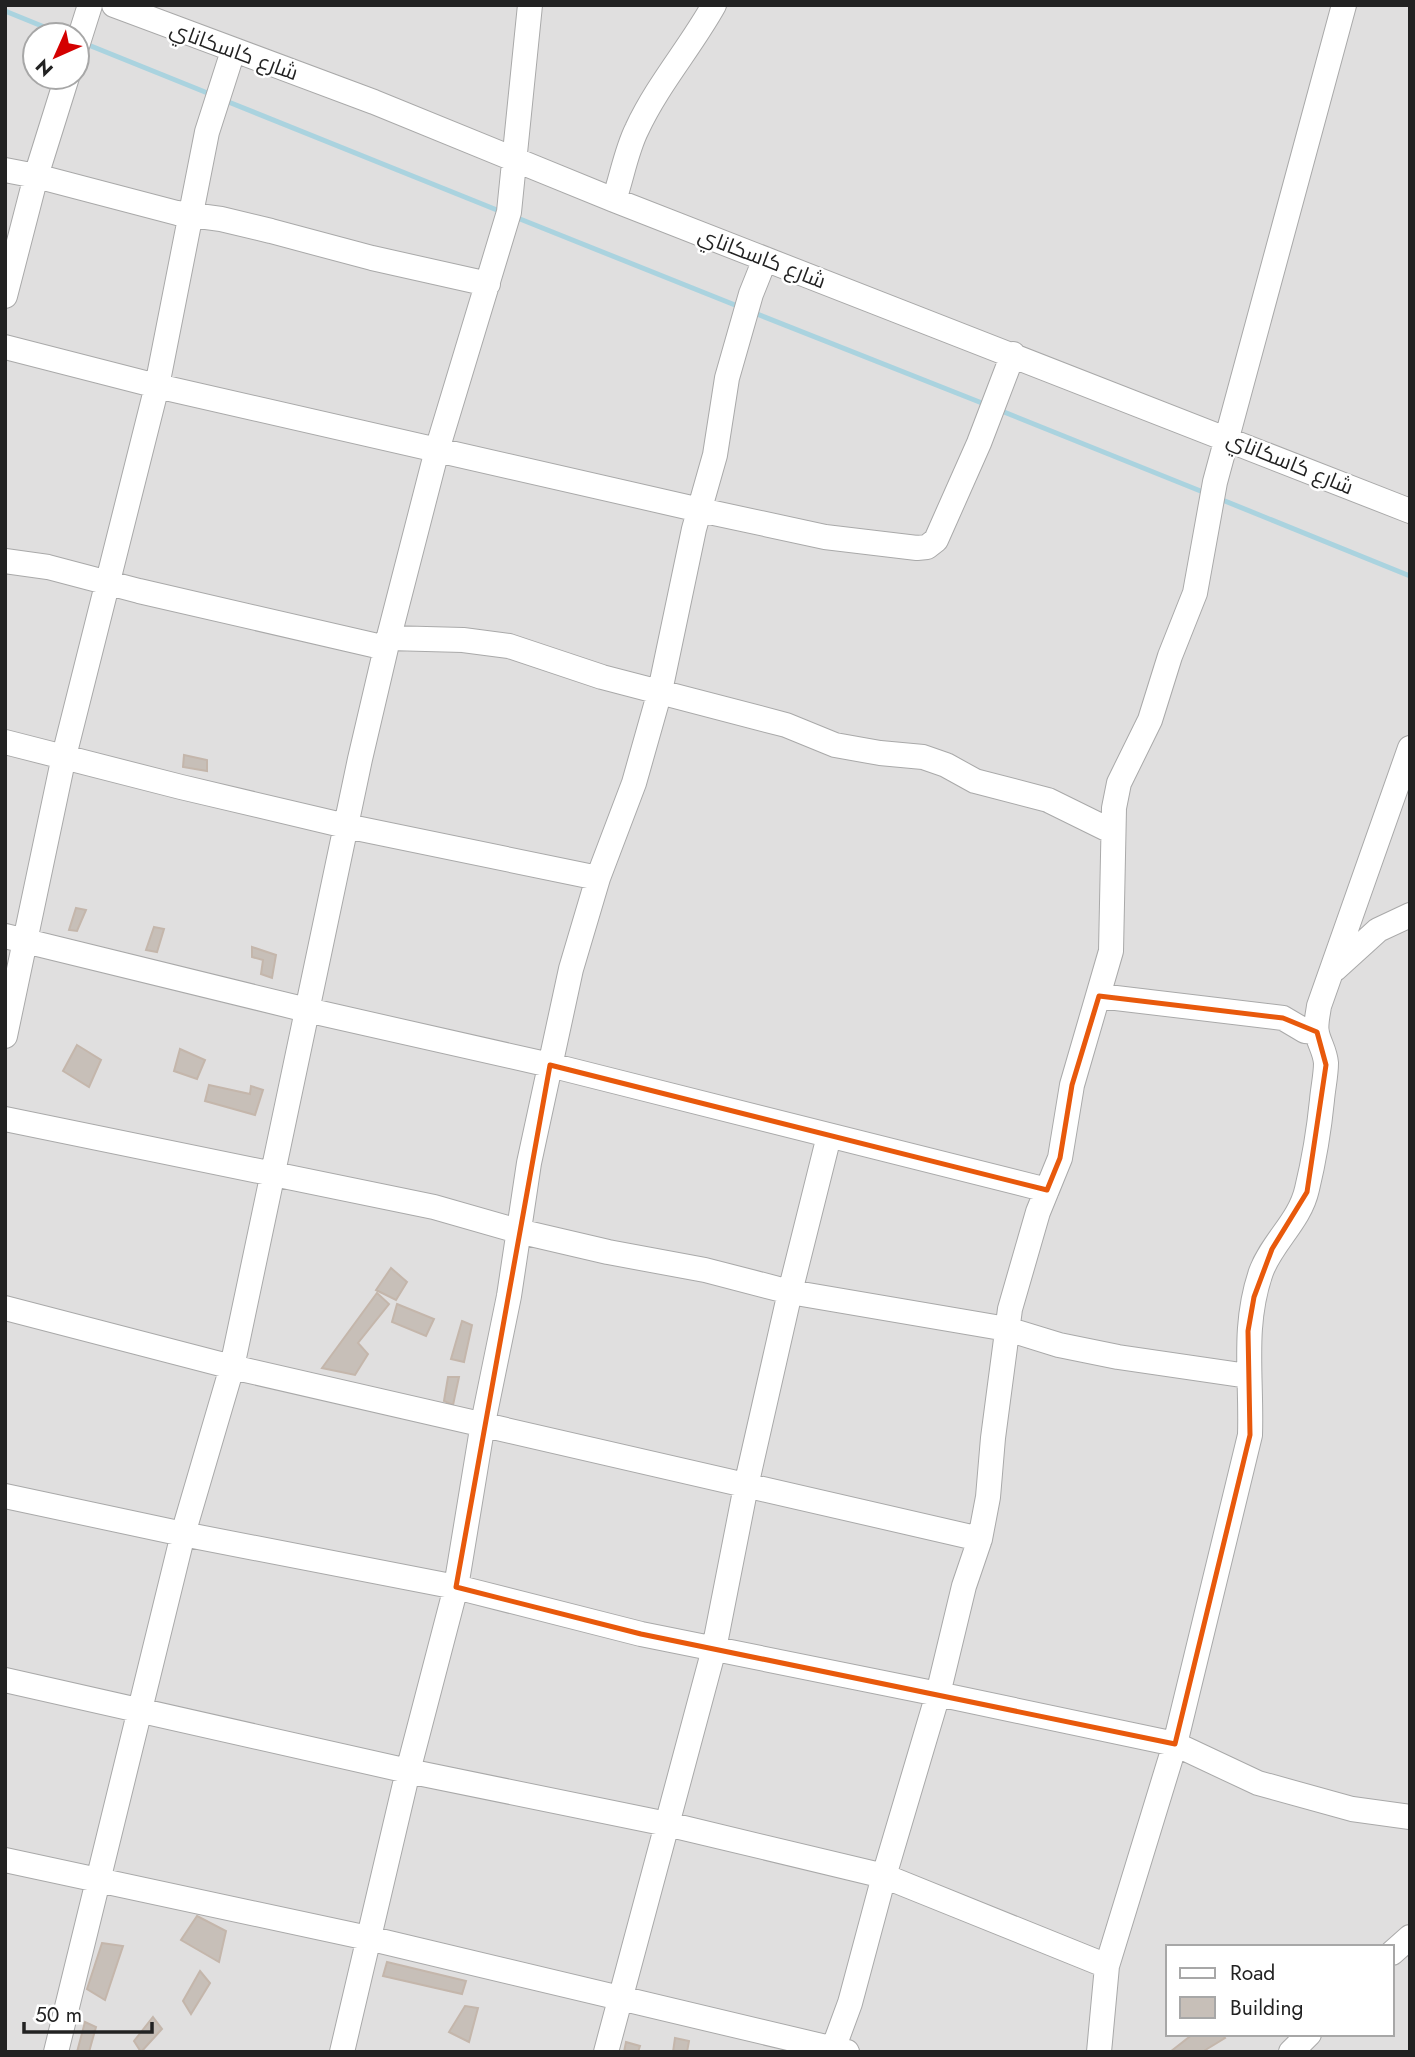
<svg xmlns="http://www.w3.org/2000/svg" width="1415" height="2057" font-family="Jost,Cairo,sans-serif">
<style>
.residential{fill:#e0dfdf;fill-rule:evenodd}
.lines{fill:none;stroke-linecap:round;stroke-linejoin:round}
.stream{stroke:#aad3df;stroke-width:5}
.building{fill:#c7bfb8;stroke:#c4b6ab;stroke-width:2}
.minor-casing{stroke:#a9a9a9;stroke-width:26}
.minor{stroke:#fff;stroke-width:24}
.marked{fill:none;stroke:#e8590c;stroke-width:5;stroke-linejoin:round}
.labels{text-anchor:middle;stroke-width:5;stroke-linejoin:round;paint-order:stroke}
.street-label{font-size:21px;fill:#222;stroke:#fff}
</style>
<rect width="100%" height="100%" fill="#f2efe9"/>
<path class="residential" d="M5 5H1410V2052H5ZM35 35H77V77H35ZM1168 1947H1392V2034H1168Z"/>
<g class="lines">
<path class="stream" d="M5 11 64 35
M86 44 210 94
M226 101 502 212
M515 217 740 307
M752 312 987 405
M999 410 1208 494
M1220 499 1410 576"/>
</g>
<path class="building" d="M184 755 207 760V771L183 767Z
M76 908 86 910 77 931 69 930Z
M154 927 164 929 157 952 146 950Z
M252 947 276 955 272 978 261 974 263 960 252 957Z
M77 1045 101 1060 89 1087 63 1071Z
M180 1049 205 1060 197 1079 174 1071Z
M209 1085 250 1094 251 1086 263 1090 255 1115 205 1101Z
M391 1268 407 1282 396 1300 376 1290Z
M377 1293 389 1304 358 1343 368 1354 355 1375 322 1368Z
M397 1304 434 1319 426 1336 392 1322Z
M462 1321 472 1325 464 1362 451 1359Z
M448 1377H459L453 1405 444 1401Z
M197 1916 226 1931 219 1962 181 1940Z
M102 1943 123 1946 105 2000 87 1989Z
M387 1962 466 1981 462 1994 383 1976Z
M200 1971 210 1983 191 2014 183 2001Z
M465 2006 478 2008 469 2042 449 2032Z
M153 2017 162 2029 141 2052 134 2041Z
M85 2022 96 2027 89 2052H77Z
M1193 2034H1222L1225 2038 1202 2052H1170Z
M675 2038 689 2041 687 2052H673Z
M626 2042 640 2046 638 2052H624Z"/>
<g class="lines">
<defs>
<path id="minor" d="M114 5 374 102 614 200 1410 511
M77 46 90 5
M5 170 36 176 177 213 221 219 271 231 372 258 488 284
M614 200C622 177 626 151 637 129 658 84 690 48 714 5
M5 296 36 176 67 77
M5 347 157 386 700 510 825 537 917 548 927 547 936 540 979 443 1013 354
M5 561 48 567 139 591 386 648
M389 638 463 640 509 646 602 677 786 725 835 745 880 753 923 757 946 765 975 781 1048 800 1113 832
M5 742 181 787 346 826 598 878
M1410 748 1319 1006C1318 1014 1315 1025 1317 1033 1319 1043 1325 1051 1326 1063 1326 1075 1323 1088 1322 1100 1319 1130 1314 1160 1307 1189 1300 1221 1272 1242 1261 1272 1242 1327 1252 1378 1250 1435L1175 1744 1258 1783 1352 1809 1410 1817
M5 936 307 1010 550 1065 1047 1190
M1335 969 1378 930 1410 915
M1099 996 1283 1018 1305 1031 1317 1032
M5 1036 64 756 157 386 207 132 233 51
M5 1119 434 1207 518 1231 608 1252 705 1270 790 1292 1007 1329 1059 1345 1118 1357 1248 1376
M5 1308 232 1367 980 1539
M5 1496 183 1534 456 1587 641 1634 938 1694 964 1586 980 1539 988 1497 993 1438 1010 1309 1038 1212 1060 1158 1072 1085 1111 951 1114 808 1119 783 1150 720 1170 656 1195 593 1215 482 1344 5
M5 1680 408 1771 667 1824 884 1876 1107 1966
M5 1860 368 1938 847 2052
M1392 1953 1410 1937
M56 2052 183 1534 232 1367 360 759 386 648 437 450 509 212 530 5
M342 2052 408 1771 456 1587 483 1423 509 1296 529 1163 571 969 598 878 634 783 660 691 694 529 715 455 727 378 751 294 765 259
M606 2052 714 1649 746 1486 790 1292 829 1136
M832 2052 850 2003 884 1876 938 1694 1175 1744 1107 1966 1099 2052
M1291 2052 1309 2034"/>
</defs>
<use href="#minor" class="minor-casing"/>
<use href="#minor" class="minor"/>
</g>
<path class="marked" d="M1099 996 1283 1018 1317 1032 1326 1065 1307 1192 1272 1249 1254 1297 1248 1331 1250 1435 1175 1744 641 1634 456 1587 550 1065 1047 1190 1060 1158 1072 1085Z"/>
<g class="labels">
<g class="street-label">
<text transform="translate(234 51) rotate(20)" y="7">شارع كاسكاناي</text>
<text transform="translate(762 258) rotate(21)" y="7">شارع كاسكاناي</text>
<text transform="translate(1290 463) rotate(22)" y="7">شارع كاسكاناي</text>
</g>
</g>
<rect width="1415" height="2057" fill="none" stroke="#222222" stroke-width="14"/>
<rect x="1166" y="1945" width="228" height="91" fill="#ffffff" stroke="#a7a7a7" stroke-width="2"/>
<rect x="1180" y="1968" width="35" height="10" fill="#ffffff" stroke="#a7a7a7" stroke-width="2"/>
<text x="1230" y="1980" font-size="21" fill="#222222">Road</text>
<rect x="1180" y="1997" width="35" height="21" fill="#c7bfb8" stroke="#a7a7a7" stroke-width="2"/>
<text x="1230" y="2015" font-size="21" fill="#222222">Building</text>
<g transform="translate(56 56) rotate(225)"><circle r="33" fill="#ffffff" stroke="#a7a7a7" stroke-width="2"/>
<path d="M0-5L12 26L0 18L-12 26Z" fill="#d40000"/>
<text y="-10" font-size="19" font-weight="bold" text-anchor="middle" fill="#222222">N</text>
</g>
<path d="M24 2022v10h128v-10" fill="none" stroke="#222222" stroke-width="3.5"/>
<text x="35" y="2022" font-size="21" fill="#222222" stroke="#ffffff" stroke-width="5" paint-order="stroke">50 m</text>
</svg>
